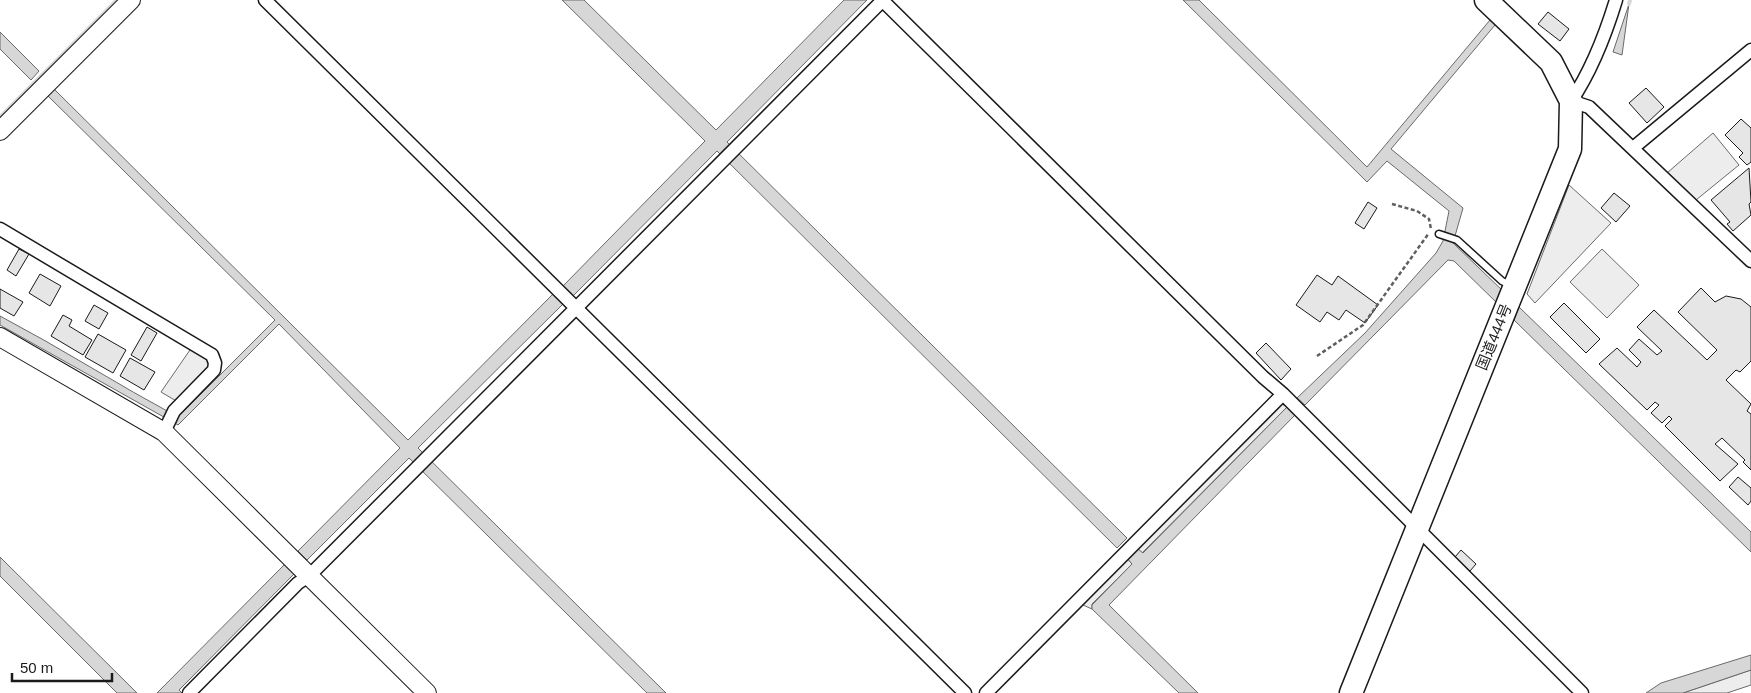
<svg xmlns="http://www.w3.org/2000/svg" width="1751" height="693" font-family="Helvetica,'Noto Sans JP',sans-serif">
<style>
.built{fill:#ededed;stroke:#6a6a6a}
.water{fill:#d7d7d7;stroke:#6a6a6a}
.lines{fill:none;stroke-linecap:round;stroke-linejoin:round}
.stream{stroke:#d7d7d7;stroke-width:4}
.building{fill:#e6e6e6;stroke:#1a1a1a}
.lane-casing{stroke:#1a1a1a;stroke-width:9}
.street-casing{stroke:#1a1a1a;stroke-width:15}
.secondary-casing{stroke:#1a1a1a;stroke-width:20}
.highway-casing{stroke:#1a1a1a;stroke-width:25}
.path{stroke:#5f5f5f;stroke-width:2.5;stroke-dasharray:4 2.5;stroke-linecap:butt}
.lane{stroke:#fff;stroke-width:6}
.street{stroke:#fff;stroke-width:12}
.secondary{stroke:#fff;stroke-width:18}
.highway{stroke:#fff;stroke-width:22}
.labels{text-anchor:middle;stroke-width:4;stroke-linejoin:round;paint-order:stroke}
.street-label{font-size:15px;fill:#1a1a1a;stroke:#fff}
</style>
<rect width="100%" height="100%" fill="#fff"/>
<path class="built" d="M1713 133 1739 165 1696 200 1667 173Z
M1569 185 1611 223 1535 303 1527 294Z
M1602 249 1639 285 1607 318 1570 282Z
M192 347 208 355 212 367 178 402 161 392Z
M1282 404 1287 407 1142 553 1137 548Z
M1127 558 1132 564 1092 604V609L1083 605Z
M1751 670V685L1727 693H1683Z"/>
<path class="water" d="M562 0H584L716 130 844 0H867L727 142 1127 538 1117 548 717 151 572 297 562 287 705 141Z
M1183 0H1199L1367 167 1490 20 1495 25 1391 149 1463 208 1453 243 1503 291 1498 304 1454 261 1448 260 1305 405 1297 398 1365 333 1436 253 1443 241 1449 211 1387 161 1367 182Z
M1629 4 1622 55 1613 52Z
M0 32 39 71 31 80 0 49Z
M54 89 408 440 553 294 563 304 418 448 666 693H647L409 458 307 560 298 551 400 448 279 324 178 425 0 325V316C61 348 118 385 178 417L275 320 48 96Z
M1519 307 1751 532V552L1514 320Z
M1287 407 1295 415 1109 605 1198 693H1179L1092 609V605L1132 564 1127 558 1137 548 1143 553Z
M0 557 137 693H117L0 576Z
M286 563 295 573 179 690 182 693H157Z
M1751 655V670L1683 693H1646L1661 683Z"/>
<g class="lines">
<path class="stream" d="M1629 4 1630 0
M0 117 117 0"/>
</g>
<path class="building" d="M1548 12 1569 29 1560 41 1538 24Z
M1646 88 1664 107 1647 123 1629 103Z
M1741 119 1751 128V162L1747 165 1739 157 1743 153 1725 135Z
M1749 168 1751 202 1749 204 1751 215 1733 231 1727 224 1730 222 1711 200Z
M1614 193 1630 206 1616 222 1601 208Z
M1368 202 1377 208 1364 229 1355 223Z
M19 249 29 254 16 276 7 270Z
M40 274 61 286 50 306 29 293Z
M1317 275 1332 285 1338 276 1378 305 1365 323 1346 310 1339 320 1327 312 1320 322 1296 305Z
M1701 288 1715 302 1726 296 1741 299 1751 307V361L1740 372 1736 370 1726 380 1751 404 1747 411 1751 414V470L1743 462 1745 460 1722 438 1715 444 1738 464 1720 481 1665 426 1672 419 1669 416 1662 423 1651 413 1659 405 1655 402 1647 410 1599 364 1617 348 1637 367 1641 362 1629 350 1639 339 1657 355 1662 351 1637 327 1654 310 1707 360 1717 350 1678 312Z
M0 289 23 302 14 316 0 308Z
M1564 303 1600 339 1586 353 1550 317Z
M94 305 108 313 99 329 85 321Z
M63 315 72 320 69 326 92 340 83 355 51 336Z
M147 327 157 333 141 361 131 355Z
M98 334 126 350 113 373 85 357Z
M1266 343 1291 369 1281 380 1256 353Z
M130 358 155 372 144 390 120 376Z
M1738 477 1751 488V501L1748 505 1729 487Z
M1461 550 1476 564 1470 571 1455 557Z"/>
<g class="lines">
<defs>
<path id="lane" d="M1439 234 1457 240 1502 281 1510 285"/>
<path id="street" d="M265 0 965 693
M882 0 1263 377 1283 394
M1616 0C1605 36 1592 70 1571 101L1589 107 1751 261
M1633 148 1751 50
M0 229 212 355 215 363 214 370 174 411 164 432
M189 693 298 583 309 576 883 0
M986 693 1283 394 1582 693"/>
<path id="secondary" d="M0 131 131 0
M0 337 164 432 427 693"/>
<path id="highway" d="M1351 693 1570 149 1571 101 1551 62 1486 0"/>
</defs>
<use href="#lane" class="lane-casing"/>
<use href="#street" class="street-casing"/>
<use href="#secondary" class="secondary-casing"/>
<use href="#highway" class="highway-casing"/>
<path class="path" d="M1392 204 1417 211 1429 219 1431 229
M1317 356 1363 325 1429 233"/>
<use href="#lane" class="lane"/>
<use href="#street" class="street"/>
<use href="#secondary" class="secondary"/>
<use href="#highway" class="highway"/>
</g>
<g class="labels">
<g class="street-label">
<text transform="translate(1494 337) rotate(-68)" y="5">国道444号</text>
</g>
</g>
<path d="M12 673v8h100v-8" fill="none" stroke="#1a1a1a" stroke-width="2.5"/>
<text x="20" y="673" font-size="15" fill="#1a1a1a" stroke="#ffffff" stroke-width="4" paint-order="stroke">50 m</text>
</svg>
